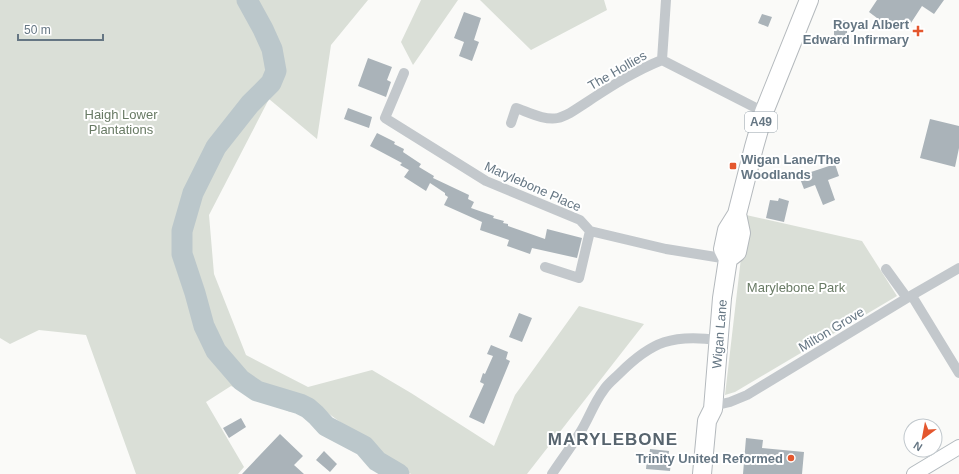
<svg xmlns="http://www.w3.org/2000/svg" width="959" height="474" font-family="Arial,sans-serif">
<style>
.green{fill:#dadfd7}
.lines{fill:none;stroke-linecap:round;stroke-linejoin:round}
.river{stroke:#bbc7cb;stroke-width:21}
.building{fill:#aab3b9}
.secondary-casing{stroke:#b3babf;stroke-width:16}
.highway-casing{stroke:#b4b9bd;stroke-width:20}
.street{stroke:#c3c8cc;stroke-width:10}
.secondary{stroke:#fff;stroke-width:14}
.highway{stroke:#fff;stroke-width:18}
.poi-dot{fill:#e4572e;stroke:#fff;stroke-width:1.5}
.labels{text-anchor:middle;stroke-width:4;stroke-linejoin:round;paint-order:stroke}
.shield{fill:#fff;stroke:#939fa8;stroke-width:1}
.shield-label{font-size:12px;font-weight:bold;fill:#657683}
.poi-label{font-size:13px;font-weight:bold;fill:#657683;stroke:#fff;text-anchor:end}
.street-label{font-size:13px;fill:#657683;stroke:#fff}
.park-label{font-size:13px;fill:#687a64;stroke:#fff}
.district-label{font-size:17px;font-weight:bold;letter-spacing:1px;fill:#57646e;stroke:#fff}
</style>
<rect width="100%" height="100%" fill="#fafaf8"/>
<path class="green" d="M0 0H368L331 45 317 139 269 99 209 215 214 274 246 355 308 387 372 370 411 393 494 446 515 395 579 306 644 324 527 474H411L321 408 290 412 231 386 206 402 244 467 238 474H136L86 335 39 330 10 344 0 338Z
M421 0H458L413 65 401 42Z
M480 0H604L607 10 531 50Z
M746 215 862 241 897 296 735 392 725 395Z"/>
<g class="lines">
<path class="river" d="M247 0 263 29 272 49 276 71 271 83 250 104 216 147 193 193 182 231V254L195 293 204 326 216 351 241 380 257 391 300 404 308 408 316 415 326 426 364 446 377 461 399 474"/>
</g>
<path class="building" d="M877 0H944L934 14 922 6 907 29 899 23 896 27 883 18 881 21 869 12Z
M464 12 481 18 474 40 479 42 472 61 459 56 464 42 454 38Z
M762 14 772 17 768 27 758 23Z
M834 20H847V45H834Z
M368 58 392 67 387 80 391 82 386 97 358 86Z
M348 108 372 117 369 128 344 119Z
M930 119 959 126V148L955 167 920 158Z
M377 133 395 142 394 144 404 149 403 152 421 164 419 167 434 176 433 178 469 195 468 199 474 202 471 208 494 216 493 218 504 221 503 223 508 224V226L545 239 547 229 582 238 577 258 532 248 530 254 507 246 509 240 480 230 482 222 444 205 448 197 445 195V193L430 183 426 191 404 177 409 170 400 165 402 163 370 146Z
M835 164 839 176 828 180 835 200 823 205 815 185 804 189 799 176Z
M779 198 789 201 784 222 766 218 770 200 778 201Z
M519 313 532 318 522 342 509 337Z
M491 345 508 352 506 359 510 361 484 424 469 417 484 384 480 382 483 373 485 374 493 356 487 354Z
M241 418 246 427 229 438 223 428Z
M280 434 303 456 294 465 304 474H242Z
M746 438 763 440 762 448 804 452 802 474H743Z
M650 449 669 451 668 460 671 461 670 471 646 469 647 458 649 459Z
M324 451 337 464 330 472 316 460Z"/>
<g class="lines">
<defs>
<path id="secondary" d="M914 474 959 447"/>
<path id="highway" d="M728 259 737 252 741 233 737 214
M702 474 707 421 713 409 722 298 728 259 723 249 727 230 737 214 754 147 764 112 809 0"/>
</defs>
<use href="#secondary" class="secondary-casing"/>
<use href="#highway" class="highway-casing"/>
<path class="street" d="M662 60 666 0
M404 73 385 118 486 181 580 220 590 231 666 249 728 259
M511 123 516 108C528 112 545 121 558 118 562 117 566 115 570 113 600 94 629 73 662 60L764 112
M545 267 579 278 590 231
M886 269 907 298
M912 296 959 373
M713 406 730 402 747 395 907 298 959 268
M552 474C561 460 572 446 581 431 589 418 594 403 603 391 607 384 614 379 620 373 652 341 673 334 718 340"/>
<use href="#secondary" class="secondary"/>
<use href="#highway" class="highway"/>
</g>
<g class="poi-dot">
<path d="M916 25h4v4h4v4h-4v4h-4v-4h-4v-4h4z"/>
<rect x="729" y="162" width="8" height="8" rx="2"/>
<circle cx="791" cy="458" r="4"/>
</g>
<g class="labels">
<rect class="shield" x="745" y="112" width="32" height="20" rx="3"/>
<g class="shield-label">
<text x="761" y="126">A49</text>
</g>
<g class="poi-label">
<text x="909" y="29">Royal Albert<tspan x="909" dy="15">Edward Infirmary</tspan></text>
<text x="741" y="164" text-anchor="start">Wigan Lane/The<tspan x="741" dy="15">Woodlands</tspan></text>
<text x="783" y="463">Trinity United Reformed</text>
</g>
<g class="street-label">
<text transform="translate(617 70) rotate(-30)" y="5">The Hollies</text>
<text transform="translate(533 186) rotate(24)" y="5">Marylebone Place</text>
<text transform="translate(831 329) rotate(-31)" y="5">Milton Grove</text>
<text transform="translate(719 334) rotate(-85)" y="5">Wigan Lane</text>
</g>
<g class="park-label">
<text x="121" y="119">Haigh Lower<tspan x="121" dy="15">Plantations</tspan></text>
<text x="796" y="292">Marylebone Park</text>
</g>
<g class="district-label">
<text x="613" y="445">MARYLEBONE</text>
</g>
</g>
<g transform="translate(923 438) rotate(212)"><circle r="19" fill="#ffffff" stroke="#c1c8cd"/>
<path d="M0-3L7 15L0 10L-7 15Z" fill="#e4572e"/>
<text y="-6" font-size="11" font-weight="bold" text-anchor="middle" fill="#657683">N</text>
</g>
<path d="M18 34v6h85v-6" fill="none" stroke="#657683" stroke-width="2"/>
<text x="24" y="34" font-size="12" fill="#657683" stroke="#ffffff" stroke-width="3" paint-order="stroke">50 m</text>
</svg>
